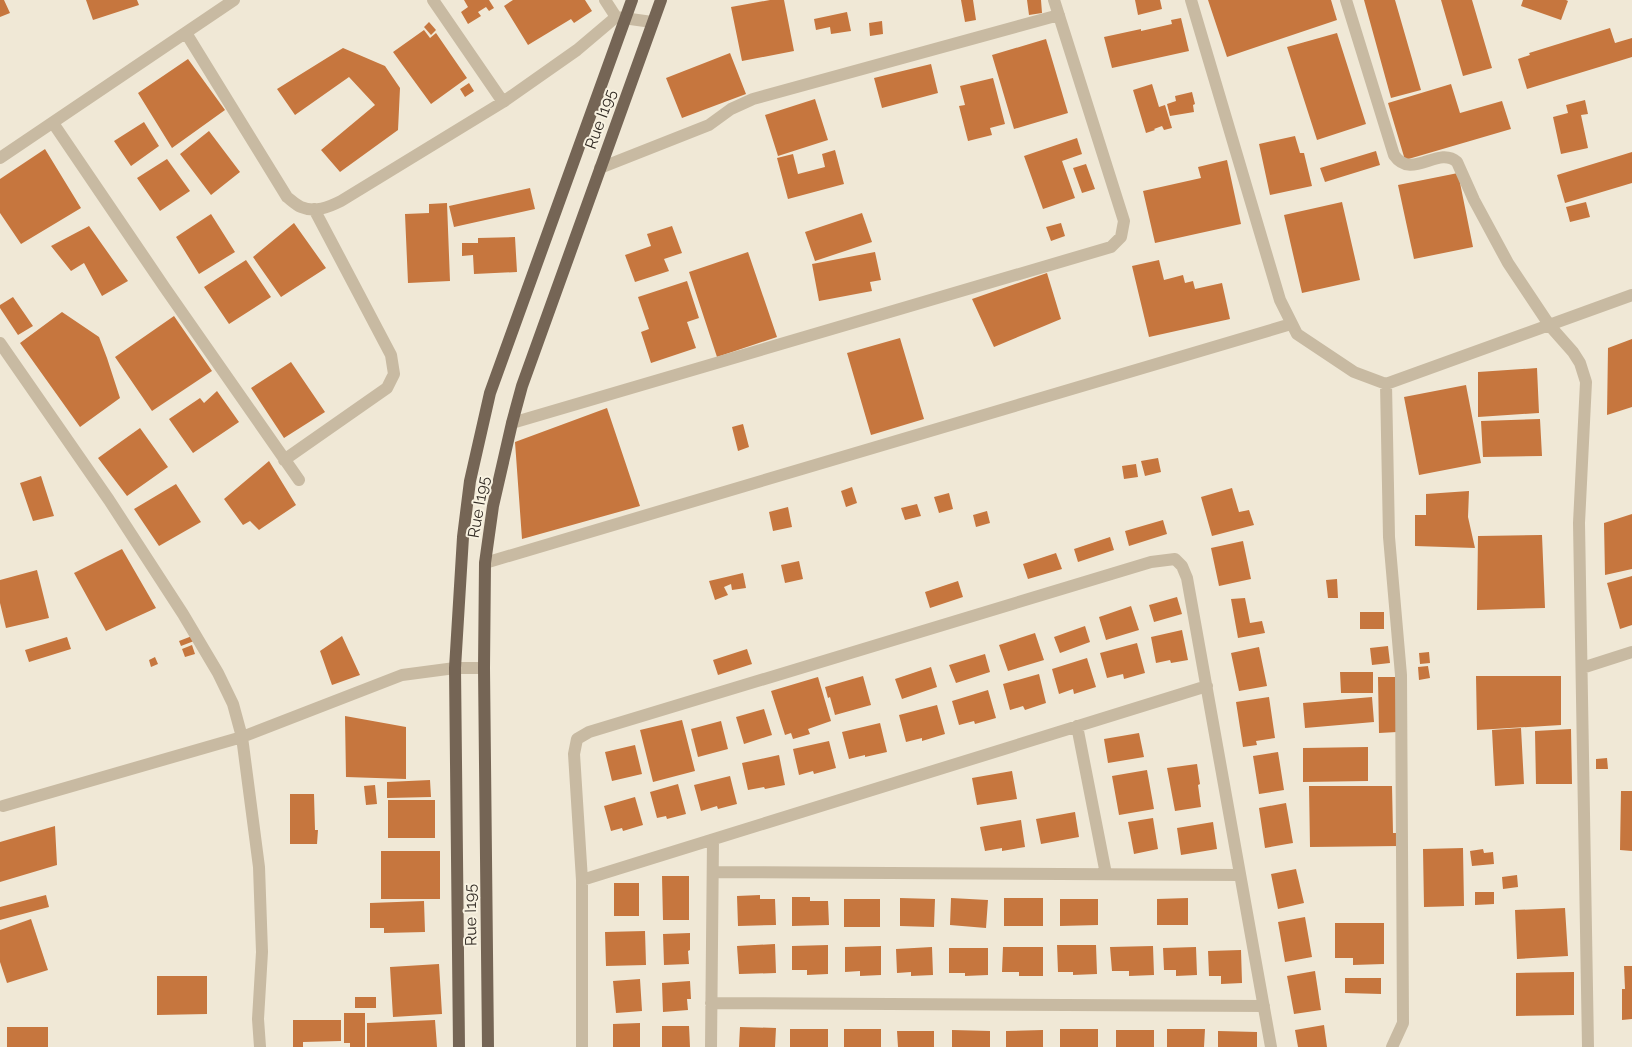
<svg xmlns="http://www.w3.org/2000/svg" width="1632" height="1047" font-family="Raleway,sans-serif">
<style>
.building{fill:#c6763e}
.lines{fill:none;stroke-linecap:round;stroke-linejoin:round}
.minor{stroke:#c8baa2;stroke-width:12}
.major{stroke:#756555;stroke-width:12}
.labels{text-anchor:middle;stroke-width:4;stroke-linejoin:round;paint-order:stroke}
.street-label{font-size:16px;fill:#322b24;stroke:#f8f2e1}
</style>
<rect width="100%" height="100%" fill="#f0e8d6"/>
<path class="building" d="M0 0H4L10 13 0 17Z
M86 0H137L139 5 93 20Z
M464 0H489L494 8 489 11 486 7 478 12 481 16 468 24 461 12 468 7Z
M513 0H585L592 11 574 23 571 19 528 45 504 6Z
M770 0H784L794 51 742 61 731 7Z
M961 0H973L976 20 965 22Z
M1027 0H1041L1042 13 1029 15Z
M1135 0H1160L1162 9 1138 15Z
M1208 0H1331L1337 20 1227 57Z
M1364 0H1395L1421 90 1391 98Z
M1441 0H1472L1492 68 1463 76Z
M1523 0H1566L1568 1 1561 20 1521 6Z
M847 12 851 31 831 34 830 27 816 30 814 19Z
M1181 18 1189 51 1112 68 1104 37 1141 29V31L1172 24 1171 20Z
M882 21 883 34 870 36 869 23Z
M429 22 436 30 431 35 424 27Z
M1610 28 1615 43 1632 38V57L1527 89 1518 59 1530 55 1529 53Z
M424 30 430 38 436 33 467 78 431 104 393 52Z
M1337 33 1366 124 1317 140 1287 47Z
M1046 39 1068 113 1014 129 992 55Z
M343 48 385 66 400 88 398 130 340 172 321 150 375 105 349 77 295 115 277 89Z
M730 53 746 94 682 118 666 78Z
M188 59 225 110 172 148 138 93Z
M931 64 938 93 882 108 874 78Z
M993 78 1005 124 990 128 992 135 968 141 959 106 965 105 960 86Z
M469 83 474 91 465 97 460 89Z
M1152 84 1159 107 1165 105 1172 128 1164 130 1162 126 1154 129 1155 130 1146 133 1133 90Z
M1451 84 1460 113 1502 101 1511 129 1405 160 1388 103Z
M1192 92 1195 104 1193 105 1194 112 1170 116 1167 104 1176 101 1175 96Z
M815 99 828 140 778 156 765 115Z
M1585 100 1588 114 1581 115 1588 148 1561 154 1553 117 1568 113 1566 105Z
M144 122 159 146 131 166 114 141Z
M209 131 240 172 211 195 180 154Z
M1295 136 1300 153H1304L1312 186 1270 195 1259 144Z
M1077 138 1082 154 1062 161 1075 198 1043 209 1024 156Z
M45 149 81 208 21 244 0 213V179Z
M835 150 844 184 788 199 777 158 793 154 798 174 825 167 822 154Z
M1376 151 1380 165 1325 182 1320 168Z
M1632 152V183L1565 203 1557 175Z
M167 159 190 191 160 211 137 178Z
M1227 160 1241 224 1155 243 1143 191 1201 178 1198 167Z
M1086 164 1095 189 1082 193 1073 168Z
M1458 173 1473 247 1414 259 1398 185Z
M530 188 535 209 454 227 449 206Z
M1342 202 1360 280 1302 293 1284 215Z
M1586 202 1590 217 1570 222 1566 207Z
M447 203 450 281 408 283 405 214 429 213V204Z
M862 213 872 242 815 261 805 232Z
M211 214 235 252 199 274 176 237Z
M294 223 326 268 281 297 253 257Z
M1061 223 1065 236 1051 241 1046 227Z
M89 226 128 281 102 296 84 263 71 271 51 246Z
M672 226 682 253 664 259 669 271 635 282 625 255 651 246 647 234Z
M515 237 517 272 474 274 473 255 462 256V243H478V238Z
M748 252 777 337 717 357 689 272Z
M875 252 881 280 870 282 872 291 819 301 812 264Z
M246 260 271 297 229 324 204 287Z
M1159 260 1164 280 1183 275 1185 283 1193 281 1195 289 1222 283 1230 319 1149 337 1132 266Z
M1047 273 1061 319 994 347 972 299Z
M687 281 699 318 687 322 696 348 651 363 641 332 649 329 638 297Z
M13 297 33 326 18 335 0 308V305Z
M62 312 99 337 107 358 120 398 80 427 20 343Z
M174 316 212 371 152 411 115 357Z
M900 338 924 419 871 435 847 353Z
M1632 339V407L1607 415 1608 348Z
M291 362 325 412 284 438 251 388Z
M1537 368 1539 413 1478 417V372Z
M1466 385 1481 463 1419 475 1404 397Z
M217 391 239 422 193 453 169 419 200 398 204 403Z
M607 408 640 506 522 539 515 442Z
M1540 419 1542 456 1483 457 1481 421Z
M743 424 749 447 738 451 732 427Z
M140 428 168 467 127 496 98 458Z
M1158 458 1161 472 1145 476 1141 461Z
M269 461 296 505 259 530 250 521 243 525 224 499Z
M1136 464 1138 477 1124 479 1122 466Z
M41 476 54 516 33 521 20 483Z
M176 484 201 522 159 546 134 509Z
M852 487 857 503 846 507 841 491Z
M1232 488 1239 512 1249 510 1254 525 1212 536 1201 497Z
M1469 491 1468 517 1475 548 1415 546V515H1426V494Z
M949 493 953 509 939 513 934 497Z
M917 504 921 516 905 520 901 508Z
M788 507 792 527 773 531 769 512Z
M987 511 990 523 976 527 973 515Z
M1632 514V569L1605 575 1604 523Z
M1163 520 1167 534 1129 546 1125 531Z
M1542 535 1545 608 1477 610 1478 536Z
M1110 537 1114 550 1078 562 1074 549Z
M1243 541 1251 579 1219 586 1211 548Z
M122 549 156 608 106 631 74 573Z
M1056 553 1062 569 1028 579 1023 564Z
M799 561 803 579 785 583 781 565Z
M37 570 49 618 6 628 0 603V580Z
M743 573 746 588 732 590 731 584 724 587 728 595 715 600 709 581Z
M1632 576V625L1620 629 1607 583Z
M1337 579 1338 598H1328L1326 580Z
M958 581 963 597 930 608 925 592Z
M1177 597 1182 614 1154 622 1149 605Z
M1245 598 1250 623 1262 621 1265 633 1238 638 1231 599Z
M1131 606 1139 630 1106 640 1099 617Z
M1360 612H1384V629H1360Z
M1085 626 1090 642 1060 653 1054 637Z
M1182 630 1188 660 1171 663 1170 660 1156 663 1151 637Z
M1035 633 1044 660 1008 671 999 645Z
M192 636 194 641 181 646 179 641Z
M342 636 360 675 332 685 320 651Z
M67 637 71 649 29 662 25 650Z
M1137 643 1145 673 1124 679 1123 674 1107 678 1100 653Z
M192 645 195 654 185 657 182 649Z
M1388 646 1390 663 1372 665 1370 648Z
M1259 647 1267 686 1239 691 1231 653Z
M747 649 752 664 718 675 713 660Z
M1429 652 1430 663 1420 664 1419 653Z
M985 654 990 672 956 683 949 665Z
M155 657 158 664 151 667 149 660Z
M1087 658 1096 687 1074 694 1073 689 1059 694 1052 669Z
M1428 666 1430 678 1419 680 1418 667Z
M931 667 937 687 902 699 895 679Z
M1340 672H1373V693H1341Z
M1039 674 1046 703 1025 710 1023 706 1010 710 1003 684Z
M863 676 871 705 835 715 830 697 828 698 825 687Z
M1476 676H1561V725L1477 730Z
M818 677 831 721 808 729 810 734 793 739 791 733 785 735 771 691Z
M1378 677H1396L1397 732 1379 733Z
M988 690 996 718 975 724 974 721 959 725 952 701Z
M1269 697 1275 738 1256 741 1257 745 1243 747 1236 702Z
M1372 697 1374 722 1305 728 1303 703Z
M937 705 945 734 922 741V738L906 742 899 715Z
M764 709 772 735 744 744 736 717Z
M345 716 406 727V779L346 777Z
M682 720 695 771 653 782 640 730Z
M721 721 728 749 698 757 691 729Z
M880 723 887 752 865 757V755L849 759 842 732Z
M1521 728 1524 784 1495 786 1492 730Z
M1571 729 1572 784H1536L1535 731Z
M1139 733 1144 757 1108 763 1104 739Z
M829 741 836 768 814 774 813 771 799 775 793 749Z
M635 745 642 774 612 781 605 752Z
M1368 747V781L1303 782V748Z
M1278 752 1284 790 1259 794 1253 756Z
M779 755 785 785 765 789 764 787 748 790 742 763Z
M1607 758 1608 769H1596V759Z
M1197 764 1200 784 1198 785 1201 807 1175 811 1167 768Z
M1147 770 1154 809 1119 815 1112 776Z
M1012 771 1017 799 977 805 972 778Z
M730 776 737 804 718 809 717 806 701 811 694 785Z
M430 780 431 797 387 798V782Z
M678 784 686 814 667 819 666 816 657 818 650 792Z
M375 785 377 804 366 805 364 786Z
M1309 786H1392L1393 833H1398L1399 846 1310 847Z
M1621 791H1632V851L1620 850Z
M290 794H314L315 830H318L317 844H290Z
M635 797 643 825 623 831 622 828 611 831 604 806Z
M388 800H435V838H388Z
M1286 803 1293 843 1265 848 1259 808Z
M1075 812 1079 837 1041 844 1036 819Z
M1153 818 1158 849 1134 854 1128 822Z
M1021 820 1025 847 1002 851V848L985 851 980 827Z
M1213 822 1217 849 1181 855 1177 828Z
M55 826 57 865 0 882V842Z
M1463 848 1464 906 1424 907 1423 849Z
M1483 849 1484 853 1493 852 1494 864 1472 866 1470 851Z
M381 851H440V899H381Z
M1296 869 1304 903 1278 909 1271 874Z
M1517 875 1518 887 1503 889 1502 877Z
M662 876H689V920H663Z
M614 883H639V916H614Z
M1475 892H1494V904L1475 905Z
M46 895 49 907 0 920V907Z
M760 895V899H775L776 925 738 926 737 896Z
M792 897H810V901H828L829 925 792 926Z
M900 898 935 899 934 927 900 926Z
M951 898 988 900 986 928 950 925Z
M1004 898H1043V926H1004Z
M1188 898V925H1157V899Z
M844 899H880V927H844Z
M1060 899H1098V925L1060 926Z
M424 901 425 932 384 933V928H370V903Z
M1565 908 1568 956 1517 959 1515 910Z
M1305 917 1312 957 1285 962 1278 922Z
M31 919 48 970 7 983 0 962V930Z
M1335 923H1384V964L1353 965V958H1335Z
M645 931 646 965 606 966 605 932Z
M690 933V950L688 951 689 964 664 965 663 934Z
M775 944 776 973 739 974 737 946Z
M828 945V974L807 975V970H792V946Z
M1057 945H1096L1097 974 1073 975V972H1058Z
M881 946V975L860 976V971L845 972V947Z
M1153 946 1154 975 1129 976V971H1112L1110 947Z
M932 947 933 975 911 976V972L897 973 896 949Z
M1003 947H1043V976H1019V972H1002Z
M1196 947 1197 975 1176 976V970H1164L1163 948Z
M949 948H988V975L965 976V973H949Z
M1241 950 1242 983 1221 984V976H1209L1208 951Z
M439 964 442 1014 393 1017 390 967Z
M1624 966H1632V1019L1622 1020V989H1625Z
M1315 971 1321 1010 1294 1014 1287 976Z
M1574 972V1015L1516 1016V973Z
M157 976H207V1014L157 1015Z
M1345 978H1381V994L1345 993Z
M640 979 642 1011 616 1013 613 981Z
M690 981 691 999H687L688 1010 663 1012 662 983Z
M355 997H376V1008H355Z
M344 1013H365V1047H350V1043H344Z
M293 1020H341V1041L303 1042V1047H293Z
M435 1020 437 1047H367V1023Z
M640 1023V1047H613V1024Z
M1324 1025 1327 1047H1298L1295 1030Z
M662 1026H689L690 1047H662Z
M7 1027H48V1047H7Z
M740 1027 776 1028 775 1047H739Z
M790 1029H828V1047H790Z
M844 1029H881V1047H844Z
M1060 1029H1098V1047H1060Z
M1167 1029H1205L1204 1047H1167Z
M952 1030 990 1031V1047H952Z
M1043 1030V1047H1006V1031Z
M1116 1030H1154V1047H1116Z
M897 1031H934V1047H898Z
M1218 1031 1257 1032V1047H1218Z"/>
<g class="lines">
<path class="minor" d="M433 0 503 102
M605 0 616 17
M1191 0 1280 300 1297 334 1354 372 1386 384 1632 295
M1346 0 1394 155C1412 181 1438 145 1457 162L1474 200 1508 263 1550 326 1573 352 1580 363 1586 382 1579 523 1588 1047
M186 33 287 197C291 200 296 205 301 207 315 213 329 207 341 201L503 102 577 50 616 17 652 22
M53 123 165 288 299 480
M0 158 234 0
M600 168 709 125 731 109 753 99 1059 15
M0 343 109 500 183 614 218 673 233 704 242 737 259 867 262 952 258 1019 260 1047
M1386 384 1389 537 1401 675 1403 1023 1392 1047
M512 423 1111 247 1121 237 1124 221 1054 0
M284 460 387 388 394 374 391 355 314 209
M485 563 1291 324
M1582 668 1632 652
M1077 726 1106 874
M3 806 242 737 402 675 455 668H484
M713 872 1239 875
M582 880 1207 686
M711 1003 1264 1006
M582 1047V880L574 754 577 739 589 732 1151 562 1175 559 1182 566 1187 578 1271 1047
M711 1047 713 840"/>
<path class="major" d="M459 1047 455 668 463 537 470 481 490 393 632 0
M488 1047 484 668 485 563 493 506 512 423 522 386 661 0"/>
</g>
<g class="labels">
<g class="street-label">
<text transform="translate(600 119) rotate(-70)" y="6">Rue I195</text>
<text transform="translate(478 507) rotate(-80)" y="6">Rue I195</text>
<text transform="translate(470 915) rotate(-91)" y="6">Rue I195</text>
</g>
</g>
</svg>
